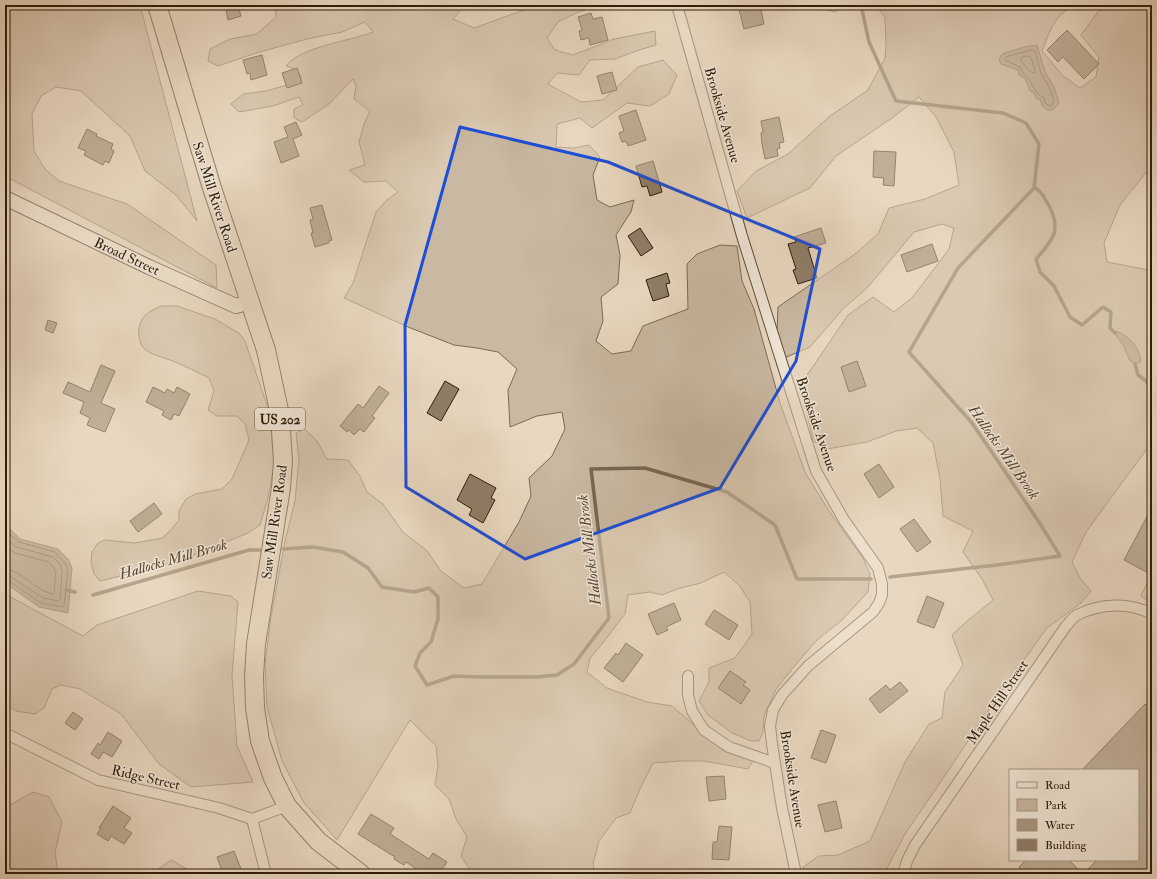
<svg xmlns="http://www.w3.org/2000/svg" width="1157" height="879" font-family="'IM FELL Double Pica',serif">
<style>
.green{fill:#c9b8a2;stroke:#7b6a56}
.water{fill:#a99882;stroke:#776752}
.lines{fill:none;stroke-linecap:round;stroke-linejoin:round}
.shore{stroke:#6b5a46;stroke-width:1}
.stream{stroke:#776752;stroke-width:3.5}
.building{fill:#8f7e69;stroke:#2d1d09}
.street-casing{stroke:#5c4c37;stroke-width:12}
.secondary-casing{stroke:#2d1d09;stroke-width:16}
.highway-casing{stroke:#2d1d09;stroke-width:20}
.street{stroke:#f1e6d7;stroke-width:10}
.secondary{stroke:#f1e6d7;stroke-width:14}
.highway{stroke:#e9d8c1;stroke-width:18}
.marked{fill:none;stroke:#1d4ed8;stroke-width:3;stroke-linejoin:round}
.labels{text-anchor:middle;stroke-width:3;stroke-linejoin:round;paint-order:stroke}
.shield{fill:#f1e6d7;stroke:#685947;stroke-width:1}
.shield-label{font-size:13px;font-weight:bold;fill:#2d1d09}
.street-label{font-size:14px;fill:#2d1d09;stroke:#f1e6d7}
.water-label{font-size:15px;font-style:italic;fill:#584833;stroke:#f1e6d7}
</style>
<rect width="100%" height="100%" fill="#e9d8c1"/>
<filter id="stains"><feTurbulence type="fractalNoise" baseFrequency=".005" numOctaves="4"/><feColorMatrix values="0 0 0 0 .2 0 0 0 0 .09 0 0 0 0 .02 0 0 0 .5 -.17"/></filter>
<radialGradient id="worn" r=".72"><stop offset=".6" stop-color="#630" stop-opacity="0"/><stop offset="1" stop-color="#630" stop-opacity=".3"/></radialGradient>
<path class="green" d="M5 5H140L197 221 176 195 145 171 130 136 81 91 56 87 41 96 32 114 34 151 45 169 59 181 127 204 216 265 217 288 5 176Z
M275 5H465L453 19 474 28 538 5H601L578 12 558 22 547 38 555 50 573 55 614 39 655 31 656 45 639 50 615 59 590 60 579 75 557 73 548 84 581 102 603 100 638 67 663 60 677 75 669 94 650 106 627 103 592 128 580 118 557 124 556 147 574 148 589 145 600 157 593 175 597 200 610 207 634 200 631 212 616 235 620 255 618 284 601 297 603 321 596 341 612 354 631 351 643 326 688 309 687 264 697 254 720 245 737 246 742 281 754 309 780 403 805 472 829 511 863 558 870 574 868 592 841 621 817 640 797 663 776 689 764 716 763 732 759 741H751L732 733 708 715 699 701 709 682V668L735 658 752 634 750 602 739 585 724 572 701 583 677 589 662 595 650 592 628 595 625 614 602 644 590 658 587 672 607 688 647 702 672 706 724 751 753 761 748 769 704 761H680L653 763 640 789 630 813 616 818 599 841 593 864 595 874H473L461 856 467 837 456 819 449 799 435 785 438 766 436 746 410 720 337 840 304 803 282 761 267 707 265 664 271 617 285 541 295 501 299 459 296 433 304 428 317 441 327 459 348 460 360 476 367 492 383 504 403 532 427 551 441 571 464 588 482 584 519 522 531 496 529 478 552 456 565 429 562 412 537 416 510 427 508 390 517 369 498 352 477 348 454 345 408 327 344 298 353 283 376 212 387 200 398 192 386 181 364 182 349 170 365 165 359 142 364 124 370 111 354 99 356 86 353 79 329 104 302 122 294 118V109L303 105 299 97 273 106 239 112 231 104 243 94 266 91 287 85 302 78 297 70 286 66C299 47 351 41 373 32L365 22 342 32 307 39 256 53 218 66 208 61 210 49 230 39 257 34 276 17Z
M819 5H850L834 12 821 8Z
M875 5H1077C1054 14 1050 31 1042 51L1063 76 1080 88 1096 77 1099 57 1081 35 1103 5H1152V165L1120 205 1104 243 1107 262 1149 270 1152 268V442L1086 532 1072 562 1080 578 1091 591 1081 603 1047 628 996 699 946 774 905 834 884 874H803V867L819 856 838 855 870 841 905 762 929 724 942 718 945 692 963 665 952 635 966 622 993 600 982 579 963 552 973 531 943 516 940 478 933 443 917 428 896 431 867 442 827 449 813 441 801 384 848 315 873 297 894 312 912 298 949 249 954 228 942 224 914 232 868 287 843 309 810 347 784 358 777 332 778 307 855 254 878 234 889 208 925 199 959 185 954 152 936 117 919 97 892 118 836 156 810 188 747 218 737 191 756 171 788 154 830 116 868 90 885 58 886 44 885 17Z
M162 306H177L215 319 239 333 245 341 270 414 274 465 268 498 260 525 248 533 178 562 100 581 94 574 91 562 92 552 97 544 104 540 135 543 162 538 170 531 179 520V511L186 499 195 494 222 489 232 479 249 440 245 424 237 416H217L208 410 214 391 209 378C197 372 186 367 175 362 165 357 149 356 142 346 139 341 138 333 139 328 141 315 151 310 162 306Z
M1147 583 1152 586V604L1141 596Z
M198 591 231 596 238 602 232 675 237 746 253 782 191 787 159 764 121 714 80 689 61 685 52 689 44 708 35 714 16 711 5 703V594L83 636 97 625Z
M33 792 49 797 62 822 55 852 58 874H5V808Z
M171 860 187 869 188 874H151Z"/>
<path class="water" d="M1037 45 1045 72 1054 87 1059 103 1053 110H1048L1042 106 1041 100 1036 98 1033 92 1030 91 1025 78 1019 75 1018 70 1001 64 999 59 1002 54 1024 47Z
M1116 331C1130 336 1140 348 1141 362L1135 364 1130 361 1123 345 1115 334Z
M5 524 20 539 58 549 68 559 72 568 68 613 39 607 5 583Z"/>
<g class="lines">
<path class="shore" d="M1033 50 1035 51 1041 73 1050 89 1054 101 1051 106 1046 104 1044 98 1039 95 1036 90 1033 87 1028 77 1023 73 1020 67 1005 60 1006 57Z
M1027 56 1031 57 1035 71 1034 73C1027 71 1026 65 1021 61V58Z
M5 530 19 542 55 552 64 562 68 569 64 606 62 607 41 603 9 581 5 580
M5 537 16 547 53 557 60 564 62 570 60 600 58 601 43 598 11 577 5 575
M5 545 15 553 49 562 56 571 54 593 53 594C35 591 22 570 5 569"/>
<path class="stream" d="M861 5 869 42 896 101 1003 113 1026 123 1039 144 1034 188 958 268 909 352 972 423 1039 522 1060 556 997 565 890 577
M1034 187C1041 191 1044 197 1048 204 1062 229 1054 239 1036 259L1040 272 1054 286 1070 317 1082 325 1103 307 1111 312 1110 328 1115 333
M1135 364 1138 375 1152 386
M283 549 313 547 343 552 368 568 382 587 414 592 429 588 438 597V619L431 642 420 653 415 666 427 685 454 676 479 677H537L557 675 574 664 609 618 591 469 645 468 727 492 775 525 797 579H871
M66 590 75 592
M93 595 249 550H260"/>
</g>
<path class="building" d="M225 5H238L241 16 228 20Z
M738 5H760L764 24 744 29Z
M591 13 593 19 602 17 608 40 590 45 589 38 581 40 579 31 582 30 578 17Z
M1067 30 1099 64 1084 79 1063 57 1058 62 1047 50Z
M262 55 267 75 251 80 250 73 247 74 243 60Z
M297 68 302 83 287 88 282 73Z
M612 72 617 90 602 94 597 76Z
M636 110 646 140 628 146 626 141 622 142 619 133 624 131 619 116Z
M779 117 784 142 779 143 780 148 777 149 778 156 765 159 762 144 761 133 763 132 761 121Z
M296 122 302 135 293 139 299 156 281 163 274 142 288 137 284 127Z
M87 129 97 134 96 136 113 144 111 149 114 151 109 163 105 161 103 165 84 155 86 151 78 148Z
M874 151 896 152 894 186 883 185 884 178 873 177Z
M653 161 662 192 650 196 647 186 642 187 636 166Z
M322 205 332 240 329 241V243L315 247 311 233H313L310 220 313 219 310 208Z
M640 228 653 248 641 256 628 236Z
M821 228 826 243 808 248 817 278 798 284 793 270 796 269 788 244 796 242 794 237Z
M932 244 938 261 907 272 901 255Z
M667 273 670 283 666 284 669 296 653 301 646 280Z
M48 320 57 323 53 333 45 330Z
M857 361 866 386 849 392 841 367Z
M101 365 115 371 101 403 115 409 105 432 87 425 90 418 80 413 84 402 63 393 68 382 90 392Z
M445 381 459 389 441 421 427 413Z
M379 386 389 393 372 416 375 418 364 432 360 429 354 435 349 430 347 432 340 426 358 404 363 408Z
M153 387 165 393 167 389 174 393 177 387 190 394 179 416 174 414 171 420 162 415 164 411 146 402Z
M879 464 894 487 879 498 864 474Z
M470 474 496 488 491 498 495 500 483 523 469 515 472 509 457 500Z
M154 503 162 514 138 532 130 521Z
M1152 507V575L1124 560Z
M914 519 931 542 917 552 900 529Z
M927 596 944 603 934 628 917 622Z
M674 603 681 620 666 627 668 630 657 635 648 614Z
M714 610 738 625 729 640 705 624Z
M626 643 643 655 623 682 604 668 616 653 618 655Z
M730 671 746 682 743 685 750 690 741 704 718 688Z
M900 682 908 691 880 713 869 699 886 685 890 690Z
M1145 704 1152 711V874H1026L1019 867 1026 860H1069L1083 874 1097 860H1138V770H1082Z
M73 712 83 719 75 730 65 723Z
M821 730 836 735 826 763 811 758Z
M108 732 122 741 112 757 103 752 99 759 91 754 98 743 100 745Z
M724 776 726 799 709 801 706 777Z
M836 801 842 828 825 832 818 805Z
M113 806 131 818 124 828 132 833 124 844 111 836 108 841 97 834 101 828H99Z
M371 814 394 828 390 834 429 859 433 853 447 862 439 874H424L406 862 404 865 394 859 395 857 358 834Z
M719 826 732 827 729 860 712 859 713 842H717Z
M234 851 243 874H223L217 857Z"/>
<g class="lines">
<defs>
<path id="street" d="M677 5 742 236 816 471 844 520 878 568 882 584V595L879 603 873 612 808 666 782 695 773 710 770 726 772 744 782 808 796 874
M688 676V695L692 711 704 730 729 747 775 763
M5 733 98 780 219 808 252 819 287 806
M252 819 266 874
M903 874 907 861 915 845 1066 626C1070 622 1073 617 1077 615 1101 603 1129 602 1152 614"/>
<path id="secondary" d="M5 198 149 267 236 306 250 302"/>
<path id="highway" d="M157 5 212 188 266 350 280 415 283 461 281 488 256 644 254 676 255 708 260 741 273 778 287 806 318 841 361 874"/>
</defs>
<use href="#street" class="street-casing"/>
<use href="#secondary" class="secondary-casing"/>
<use href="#highway" class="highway-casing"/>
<use href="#street" class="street"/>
<use href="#secondary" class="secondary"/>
<use href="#highway" class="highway"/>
</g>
<path d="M0 0H1157V879H0ZM460 127 608 162 820 249 796 361 720 488 525 559 406 487 405 325Z" fill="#e9d8c1" fill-opacity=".55" fill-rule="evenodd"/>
<path class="marked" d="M460 127 608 162 820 249 796 361 720 488 525 559 406 487 405 325Z"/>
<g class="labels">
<rect class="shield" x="255" y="408" width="50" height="22" rx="3"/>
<g class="shield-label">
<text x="280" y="424">US 202</text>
</g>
<g class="street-label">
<text transform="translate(723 115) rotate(74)" y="5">Brookside Avenue</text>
<text transform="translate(215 197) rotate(72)" y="5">Saw Mill River Road</text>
<text transform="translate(127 256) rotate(25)" y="5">Broad Street</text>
<text transform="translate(817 424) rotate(71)" y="5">Brookside Avenue</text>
<text transform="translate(274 522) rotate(-82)" y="5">Saw Mill River Road</text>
<text transform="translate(997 702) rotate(-56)" y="5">Maple Hill Street</text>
<text transform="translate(146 777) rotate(13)" y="5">Ridge Street</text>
<text transform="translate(793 779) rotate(81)" y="5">Brookside Avenue</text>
</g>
<g class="water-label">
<text transform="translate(1004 452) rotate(55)" y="5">Hallocks Mill Brook</text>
<text transform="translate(589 550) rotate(-97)" y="5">Hallocks Mill Brook</text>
<text transform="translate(173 559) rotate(-16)" y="5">Hallocks Mill Brook</text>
</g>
</g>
<rect width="1157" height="879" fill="none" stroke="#e9d8c1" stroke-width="20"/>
<rect x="6" y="6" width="1145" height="867" fill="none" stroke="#2d1d09" stroke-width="2"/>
<rect x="10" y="10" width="1137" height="859" fill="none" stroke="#2d1d09"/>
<rect x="1009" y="769" width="130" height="92" fill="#f1e6d7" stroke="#a39685"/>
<rect x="1017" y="782" width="20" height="6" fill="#f1e6d7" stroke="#a39685"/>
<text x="1045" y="789" font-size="12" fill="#2d1d09">Road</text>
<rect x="1017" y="799" width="20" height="12" fill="#c9b8a2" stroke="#a39685"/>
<text x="1045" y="809" font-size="12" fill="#2d1d09">Park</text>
<rect x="1017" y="819" width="20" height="12" fill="#a99882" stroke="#a39685"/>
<text x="1045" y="829" font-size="12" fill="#2d1d09">Water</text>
<rect x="1017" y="839" width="20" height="12" fill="#8f7e69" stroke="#a39685"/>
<text x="1045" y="849" font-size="12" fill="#2d1d09">Building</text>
<rect width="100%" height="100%" filter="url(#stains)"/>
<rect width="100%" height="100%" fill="url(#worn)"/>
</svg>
